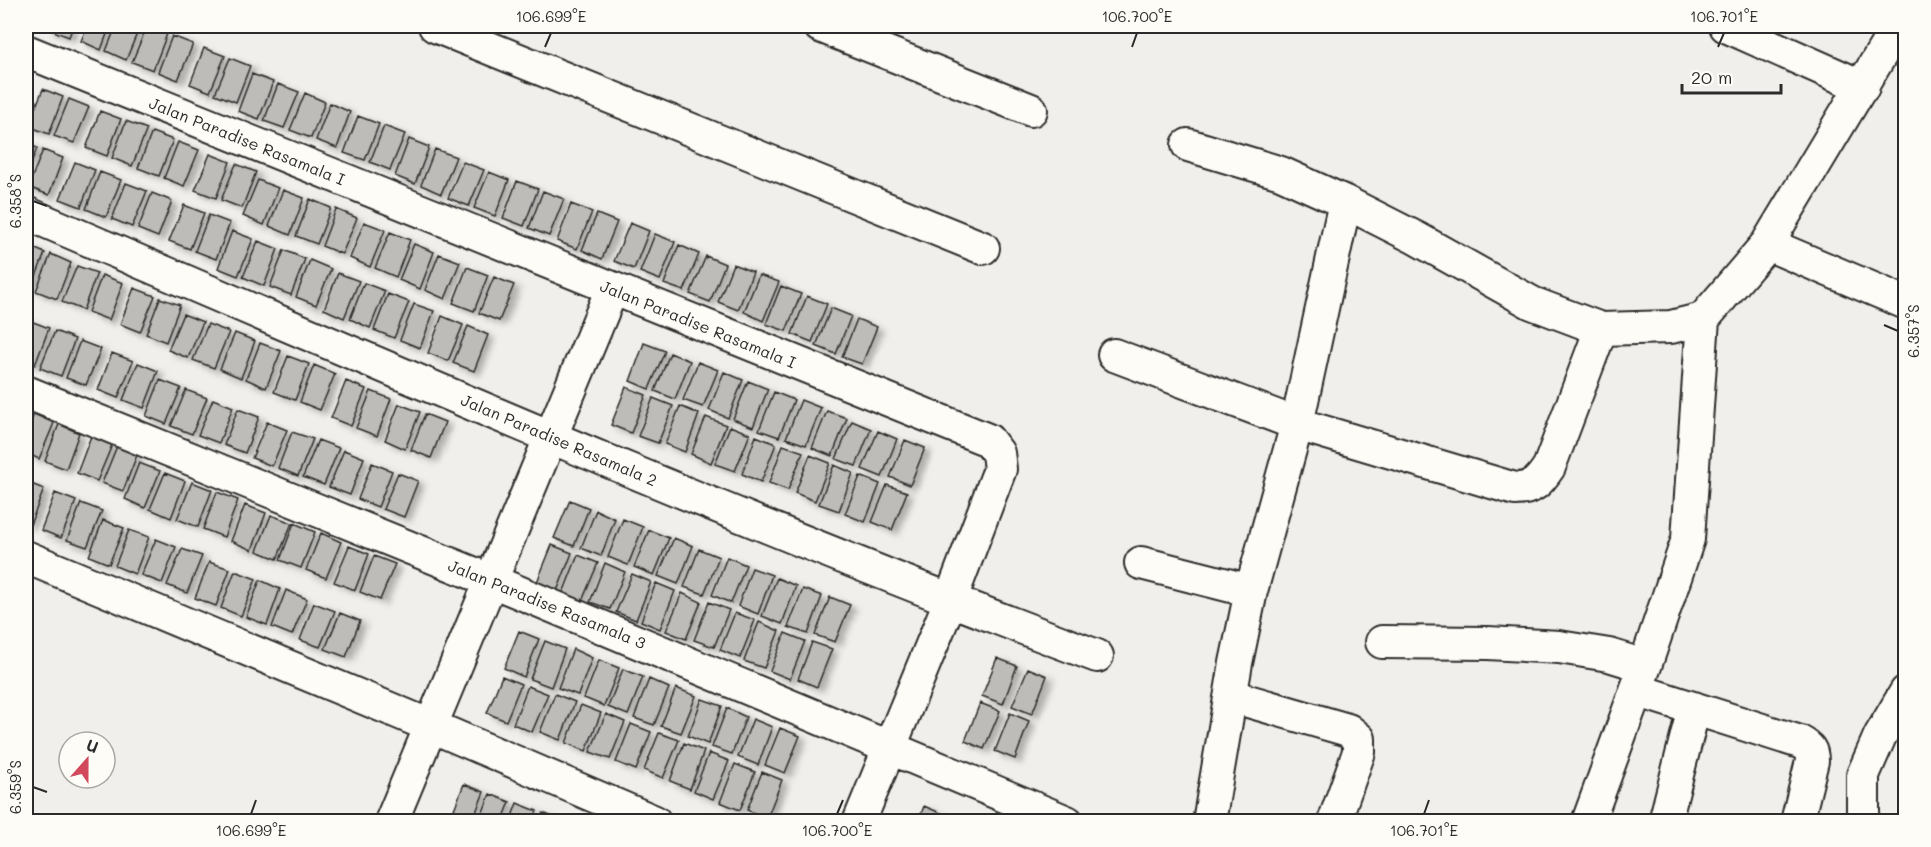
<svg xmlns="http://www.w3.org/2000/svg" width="1931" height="847" font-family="Mali,sans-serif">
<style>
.building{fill:#bdbcb8;stroke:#2b2b2b;stroke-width:1.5;filter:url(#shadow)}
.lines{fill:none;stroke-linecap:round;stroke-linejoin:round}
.minor-casing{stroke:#2b2b2b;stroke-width:36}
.minor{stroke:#fdfcf7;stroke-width:32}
.ticks{fill:none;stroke:#2b2b2b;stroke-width:2}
.labels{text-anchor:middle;stroke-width:6;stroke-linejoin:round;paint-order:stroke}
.street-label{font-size:16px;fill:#2b2b2b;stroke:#fdfcf7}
.neatline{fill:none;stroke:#2b2b2b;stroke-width:2}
.ticks-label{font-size:15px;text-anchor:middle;fill:#2b2b2b}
</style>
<defs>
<filter id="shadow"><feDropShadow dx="6" dy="4" stdDeviation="3" flood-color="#0004"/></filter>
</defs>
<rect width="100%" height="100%" fill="#f0efeb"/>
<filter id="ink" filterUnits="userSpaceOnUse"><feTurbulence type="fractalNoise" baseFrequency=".0167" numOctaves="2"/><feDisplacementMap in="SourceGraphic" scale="12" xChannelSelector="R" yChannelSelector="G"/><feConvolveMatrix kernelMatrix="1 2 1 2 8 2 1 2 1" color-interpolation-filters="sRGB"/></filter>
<g filter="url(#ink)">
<path class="building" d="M50 26H73L69 37 48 29Z
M87 26H110L101 50 81 41Z
M116 26H140L126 60 106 51Z
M147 26 167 34 153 70 132 62Z
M172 36 193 44 178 80 158 72Z
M204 48 225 56 210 92 190 84Z
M230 58 250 66 236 102 215 94Z
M252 74 273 82 259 119 238 111Z
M278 84 299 92 284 128 264 121Z
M43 89 63 97 49 134 28 126Z
M305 93 325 102 311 138 290 130Z
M69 99 89 107 74 143 54 136Z
M330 103 350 112 337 148 316 140Z
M100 111 121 119 107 156 86 148Z
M358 116 379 124 365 160 344 153Z
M126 121 147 129 132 166 112 158Z
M384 126 405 134 390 170 370 162Z
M152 132 173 140 159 176 138 168Z
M409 139 429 147 415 184 395 176Z
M178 142 199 150 184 186 164 178Z
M26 143 37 148 26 179Z
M435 149 456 157 441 194 421 185Z
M43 150 63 158 49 195 28 187Z
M210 154 230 162 216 198 195 190Z
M75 162 95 170 81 207 60 199Z
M463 162 484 170 469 206 448 198Z
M236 164 256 172 242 208 221 200Z
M100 172 121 180 106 217 86 209Z
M489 172 509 180 495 216 474 208Z
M258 180 278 188 264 225 243 216Z
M517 181 538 189 524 226 503 218Z
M126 183 147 191 132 227 112 219Z
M283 190 304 198 290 235 269 226Z
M543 191 564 199 549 236 529 228Z
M152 193 172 201 158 237 138 229Z
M310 199 331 208 317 244 296 236Z
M571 204 592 212 577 249 557 241Z
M184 205 204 213 190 249 169 241Z
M336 209 357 218 342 254 322 246Z
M597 214 617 222 602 259 582 250Z
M209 215 230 223 216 259 195 251Z
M364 222 385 230 370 267 350 258Z
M630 223 649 231 634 269 614 261Z
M232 231 253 239 238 276 218 268Z
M390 232 410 240 396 277 375 268Z
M655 234 675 242 660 280 640 272Z
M258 241 278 249 264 286 243 277Z
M414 244 434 252 420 289 399 280Z
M26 245 45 253 31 289 26 287Z
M679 245 699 254 684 291 664 284Z
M284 250 305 259 291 295 270 287Z
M51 254 71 263 57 299 36 291Z
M439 254 460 262 445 299 425 290Z
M706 256 725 264 710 302 690 294Z
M310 260 331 269 316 305 296 297Z
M733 264 753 272 738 310 718 302Z
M77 266 97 273 83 310 62 302Z
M467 267 488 275 474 311 453 303Z
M338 273 359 281 344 318 324 309Z
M102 275 123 283 109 320 88 312Z
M759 275 779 282 763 321 744 312Z
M494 277 514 285 499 321 479 313Z
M364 283 385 291 370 328 350 319Z
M781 286 801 294 786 331 766 324Z
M134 288 155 296 140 332 120 324Z
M388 294 409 302 394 338 374 330Z
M807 296 827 304 812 342 792 334Z
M160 298 180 305 166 342 146 334Z
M414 304 434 311 420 348 400 340Z
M831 308 851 316 836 354 816 346Z
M183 314 203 322 188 358 168 350Z
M442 316 463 325 448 361 428 353Z
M857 319 877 327 862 364 842 357Z
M28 320 49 328 35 365 26 361V327Z
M208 324 229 332 214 368 193 360Z
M468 326 488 335 474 371 453 363Z
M55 331 75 339 61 376 40 368Z
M235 333 255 341 241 378 220 369Z
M80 341 101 349 86 385 66 378Z
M260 343 281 351 266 388 246 379Z
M644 343 665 351 649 389 630 381Z
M112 353 133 361 118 398 98 390Z
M670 353 690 361 675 399 655 391Z
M288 356 309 364 295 400 274 392Z
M698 362 718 370 703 407 683 400Z
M138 363 158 371 144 408 123 400Z
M314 365 335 374 320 410 300 402Z
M724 372 743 380 728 418 709 410Z
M160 380 181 388 166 424 146 416Z
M346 381 366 389 351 426 331 418Z
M748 381 768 389 753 427 733 419Z
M626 387 646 395 631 433 611 425Z
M186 390 207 398 192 434 171 426Z
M371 391 391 399 377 436 356 428Z
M774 392 794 400 779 437 759 430Z
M653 398 673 406 658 443 638 436Z
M213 399 233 407 219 443 198 435Z
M801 400 821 408 806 445 786 438Z
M399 404 420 412 405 449 385 440Z
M680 406 699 414 685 452 665 444Z
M238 409 259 417 245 453 224 445Z
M827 411 847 418 832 456 812 448Z
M34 414 54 423 39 459 26 453V435Z
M425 414 445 422 431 458 411 450Z
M706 417 726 425 711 463 691 454Z
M852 421 871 429 856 466 836 459Z
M267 422 287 430 272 466 252 458Z
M59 424 79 433 66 469 45 461Z
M730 426 750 434 735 471 715 464Z
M878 431 897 439 882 477 862 469Z
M292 432 313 439 298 476 278 468Z
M91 436 112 445 97 481 77 473Z
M756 436 776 444 761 482 742 474Z
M318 440 339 448 324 485 303 477Z
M905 440 925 448 910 485 890 477Z
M783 445 803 452 788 490 769 483Z
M117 446 137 455 123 491 102 483Z
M344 450 364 458 350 495 329 487Z
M810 455 830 463 815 501 795 493Z
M139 463 160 471 145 508 125 499Z
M372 463 392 471 378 507 358 499Z
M834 465 853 473 839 511 819 504Z
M165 473 185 481 171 518 150 509Z
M398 473 418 481 404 517 383 509Z
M860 476 880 484 865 522 845 514Z
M26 482 44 489 30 525 26 524Z
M192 482 212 490 198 527 177 519Z
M887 485 907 492 892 530 872 522Z
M217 492 238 500 224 537 203 529Z
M55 493 76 501 61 538 41 530Z
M570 500 589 508 574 546 554 538Z
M81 503 102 511 87 547 67 540Z
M245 505 266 513 252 550 231 541Z
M596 510 615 519 601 556 581 548Z
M271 515 292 523 277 559 257 551Z
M623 519 643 527 628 565 608 557Z
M103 520 124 528 109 564 89 556Z
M294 523 315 532 301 568 280 560Z
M129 530 149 537 135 574 115 566Z
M649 530 669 538 654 575 634 567Z
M321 533 341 542 326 578 306 570Z
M674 538 693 546 678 584 658 576Z
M156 539 176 547 162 583 141 575Z
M552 545 572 553 557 591 537 582Z
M349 546 369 554 355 590 334 582Z
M182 549 202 556 187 593 167 585Z
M699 549 719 557 704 594 684 587Z
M578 555 598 563 582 601 563 593Z
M374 556 395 564 380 600 360 592Z
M727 557 746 565 731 603 712 595Z
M209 562 230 569 216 606 195 598Z
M605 563 625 572 610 609 590 602Z
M752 568 772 575 758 614 738 606Z
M235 571 256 579 241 616 221 608Z
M632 574 651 582 636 620 616 612Z
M777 578 796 586 782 624 762 616Z
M260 580 280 589 267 625 246 617Z
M656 583 675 591 660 629 641 621Z
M803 589 822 596 808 634 788 627Z
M286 590 307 599 292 635 272 627Z
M682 593 701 602 686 639 666 631Z
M830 597 850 605 835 642 815 635Z
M709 602 729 610 714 647 694 640Z
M314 603 335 611 320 647 300 640Z
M340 613 360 621 346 657 325 649Z
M735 613 755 620 740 658 720 650Z
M759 622 779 631 764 668 744 661Z
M519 631 539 639 524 677 504 668Z
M785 633 805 641 790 679 770 671Z
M545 641 565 649 551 687 530 679Z
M812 642 832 649 817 687 798 679Z
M573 649 592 658 578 695 558 688Z
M997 658 1017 666 1003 704 982 696Z
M599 660 619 668 604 706 584 698Z
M1028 668 1047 676 1032 714 1012 706Z
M623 669 643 677 628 715 608 707Z
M502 676 521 684 506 721 487 713Z
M649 679 669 688 654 725 634 718Z
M528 686 548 694 532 732 513 724Z
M676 688 696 696 681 733 661 726Z
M555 694 575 702 560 740 540 732Z
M702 699 722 706 708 744 688 736Z
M980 703 1000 711 984 749 965 741Z
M581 705 601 713 586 751 566 743Z
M727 708 746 717 732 754 712 747Z
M1010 713 1029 721 1015 759 995 751Z
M606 714 625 722 610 759 590 752Z
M753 719 772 727 758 765 738 757Z
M631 724 651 732 636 770 616 762Z
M780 728 800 736 785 773 765 765Z
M659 733 679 740 663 778 644 770Z
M684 743 704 751 690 789 670 781Z
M709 753 729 761 713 799 694 791Z
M735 764 755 772 740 810 720 802Z
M762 772 782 780 767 818 747 810Z
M464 784 484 792 472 822H449Z
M490 794 510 802 502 822H479Z
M517 803 537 811 533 822H510Z
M924 806 943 814 941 822H918Z
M543 813 563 821 540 822Z"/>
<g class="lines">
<defs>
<path id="minor" d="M435 26 983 248
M820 26 1031 110
M1726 26 1863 87
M26 51 988 440 998 453 1000 469 950 601 859 822
M1188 145 1281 173 1345 202 1416 238 1532 303 1601 329 1671 327 1703 319 1767 244 1898 26
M26 213C381 365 735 520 1097 656
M1767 244 1906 303
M1114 355 1297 424 1515 489C1533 489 1539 482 1549 467L1601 329
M26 392 492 581 1067 822
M26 557 431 726 655 822
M1141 563 1251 591 1236 663 1209 822
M1251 591 1297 424 1345 202
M1382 642 1488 643 1559 647 1609 655 1645 666
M1636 690 1800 742C1809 747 1812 750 1812 761L1797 822
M1231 696 1348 730 1359 739V752L1334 822
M391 822 612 289
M1588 822 1645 666 1688 539 1703 319
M1665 822 1694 708
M1863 822V775L1880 736 1906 692"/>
</defs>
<use href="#minor" class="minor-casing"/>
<use href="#minor" class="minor"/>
</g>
</g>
<path class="ticks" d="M545 47 551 33M1132 47 1137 33M1718 47 1724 33M33 201 47 206M1884 325 1898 331M33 787 47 792M251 814 256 800M837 814 843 800M1424 814 1429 800"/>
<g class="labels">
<g class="street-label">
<text transform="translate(247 141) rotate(22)" y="6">Jalan Paradise Rasamala I</text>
<text transform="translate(698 324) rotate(22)" y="6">Jalan Paradise Rasamala I</text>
<text transform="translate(559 440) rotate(23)" y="6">Jalan Paradise Rasamala 2</text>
<text transform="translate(547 604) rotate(22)" y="6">Jalan Paradise Rasamala 3</text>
</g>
</g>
<rect width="1931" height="847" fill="none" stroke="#fdfcf7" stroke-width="66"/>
<g transform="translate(87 760) rotate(21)"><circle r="28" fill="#fdfcf7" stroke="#a9a8a5" stroke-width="1.5"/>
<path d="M0-4.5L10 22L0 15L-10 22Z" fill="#d1495b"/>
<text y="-9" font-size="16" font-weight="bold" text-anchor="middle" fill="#2b2b2b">U</text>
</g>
<path d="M1682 84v9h99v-9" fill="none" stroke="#2b2b2b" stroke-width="3"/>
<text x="1691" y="84" font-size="18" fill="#2b2b2b" stroke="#fdfcf7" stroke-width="4.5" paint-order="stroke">20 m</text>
<rect x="33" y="33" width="1865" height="781" class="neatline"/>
<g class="ticks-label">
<text x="551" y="22">106.699°E</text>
<text x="1137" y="22">106.700°E</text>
<text x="1724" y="22">106.701°E</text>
<text transform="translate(16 201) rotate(-90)" y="5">6.358°S</text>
<text transform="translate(1914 331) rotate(-90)" y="5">6.357°S</text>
<text transform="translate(16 787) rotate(-90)" y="5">6.359°S</text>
<text x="251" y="836">106.699°E</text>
<text x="837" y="836">106.700°E</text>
<text x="1424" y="836">106.701°E</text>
</g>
</svg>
